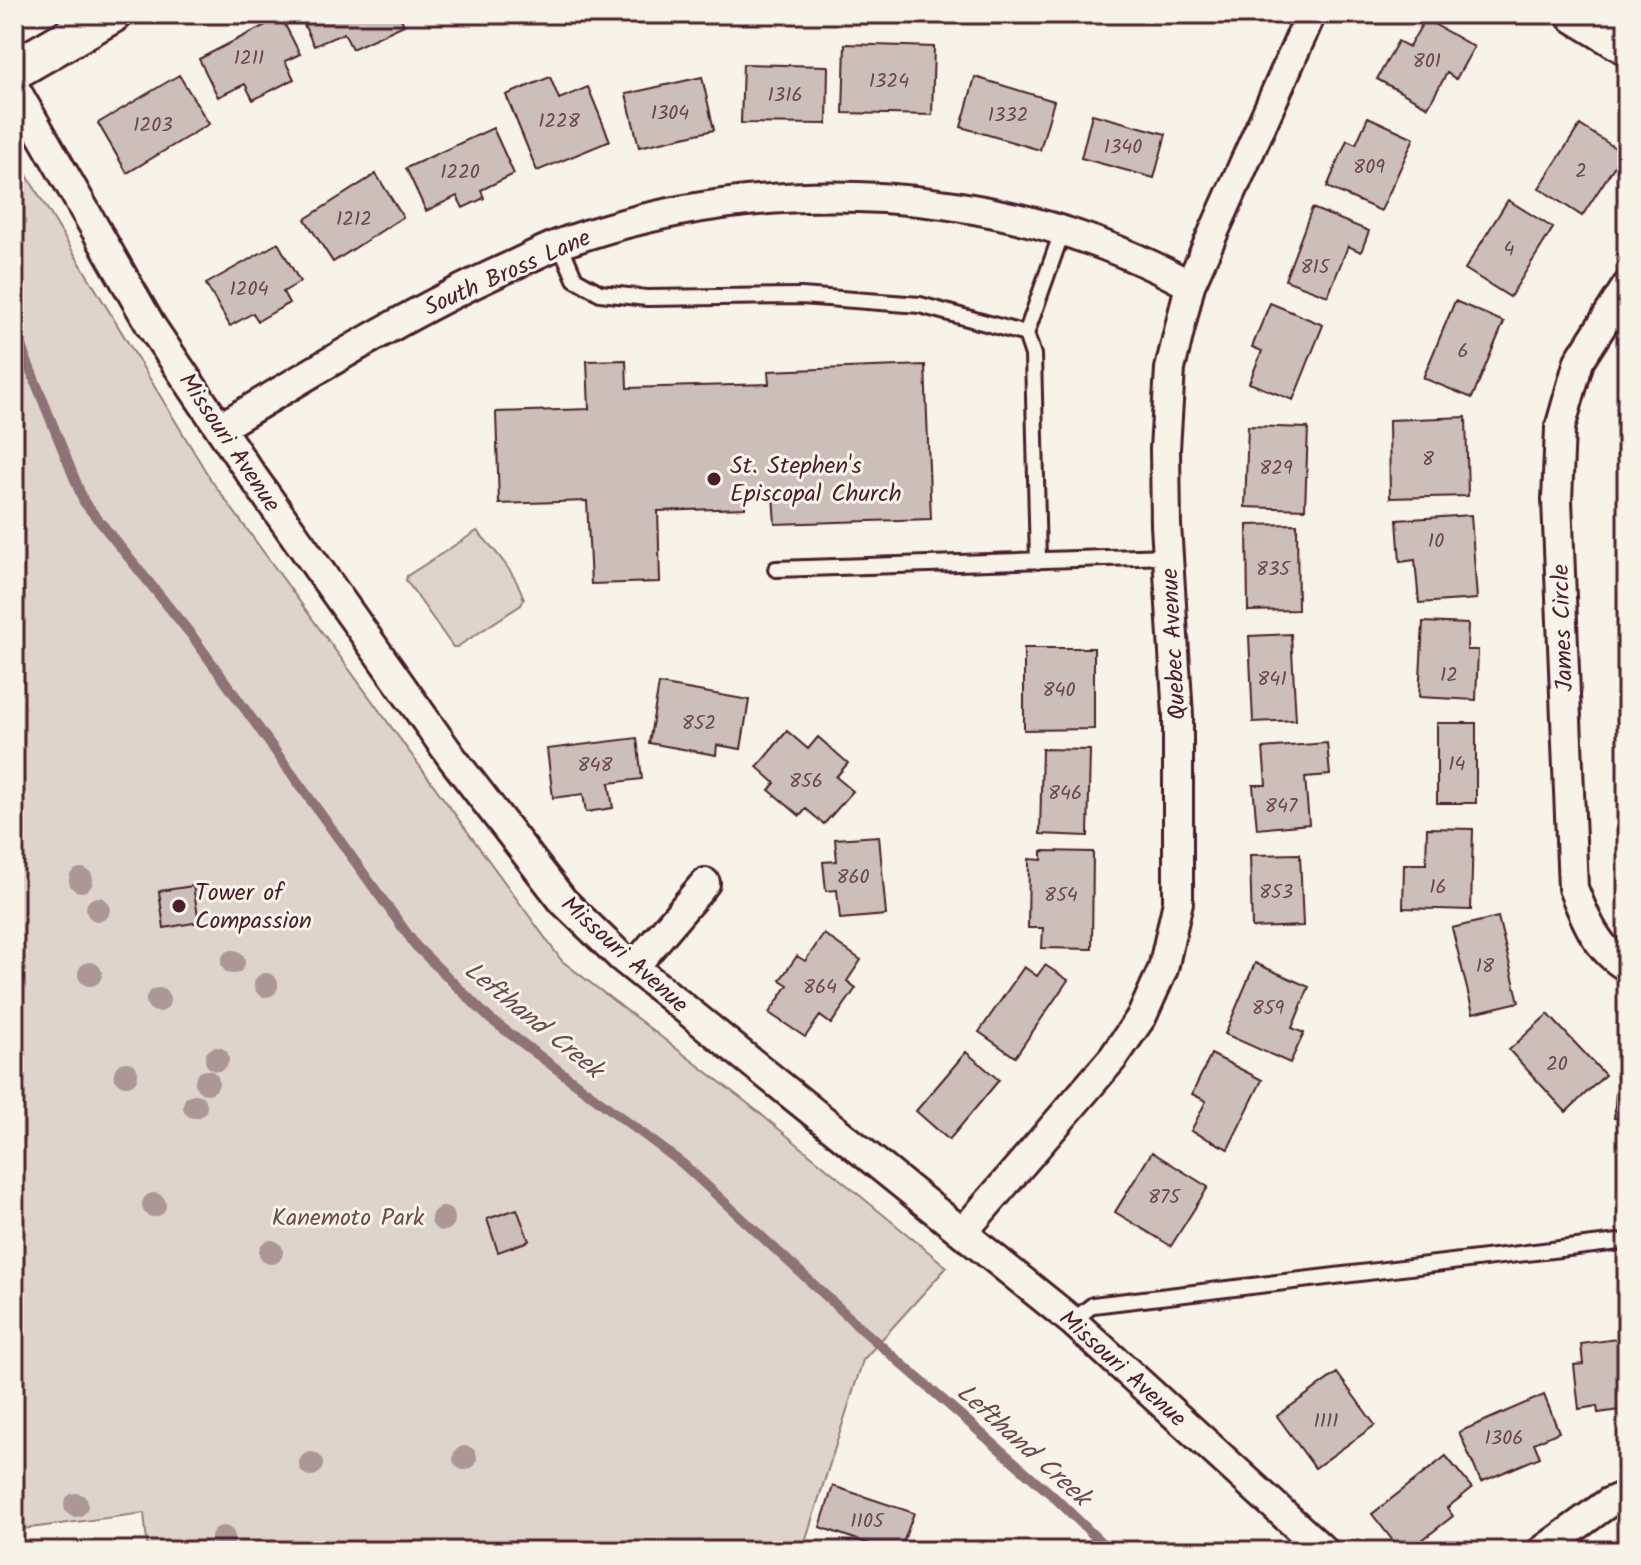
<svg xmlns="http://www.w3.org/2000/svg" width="1641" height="1565" font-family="Kalam,sans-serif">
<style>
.green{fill:#ded4cc;stroke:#947a7c;stroke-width:2}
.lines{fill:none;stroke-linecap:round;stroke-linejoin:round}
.stream{stroke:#8e7275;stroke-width:10}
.building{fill:#ccbfb9;stroke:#4a1f2b;stroke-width:2}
.lane-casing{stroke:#4a1f2b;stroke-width:20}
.street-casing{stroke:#4a1f2b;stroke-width:34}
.secondary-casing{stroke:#4a1f2b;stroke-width:44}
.lane{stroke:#f7f3e8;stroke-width:14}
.street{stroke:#f7f3e8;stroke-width:28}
.secondary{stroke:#f7f3e8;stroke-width:38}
.tree{fill:#ac9796}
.poi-dot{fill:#4a1f2b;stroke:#f7f3e8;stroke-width:3}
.labels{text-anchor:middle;stroke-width:6;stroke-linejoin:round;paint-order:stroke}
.number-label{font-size:20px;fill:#6a474e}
.street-label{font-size:24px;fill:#4a1f2b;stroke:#f7f3e8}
.poi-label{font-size:24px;fill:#4a1f2b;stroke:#f7f3e8;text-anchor:start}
.park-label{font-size:24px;fill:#6f4c53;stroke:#f7f3e8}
.water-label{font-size:26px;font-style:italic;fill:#6c4950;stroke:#f7f3e8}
</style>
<rect width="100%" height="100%" fill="#f7f3e8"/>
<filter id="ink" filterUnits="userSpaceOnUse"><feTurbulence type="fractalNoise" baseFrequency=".0125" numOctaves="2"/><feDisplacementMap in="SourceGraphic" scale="16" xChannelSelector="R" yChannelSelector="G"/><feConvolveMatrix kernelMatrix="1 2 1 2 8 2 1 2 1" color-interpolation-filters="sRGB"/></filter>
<g filter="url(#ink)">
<path class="green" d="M14 154 211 480 562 961 746 1102 947 1267 863 1360 802 1551H148L144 1513 14 1530Z
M477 531C495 550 516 574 524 599L521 605 457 647H453L406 580 407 576Z"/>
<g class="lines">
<path class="stream" d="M14 329 84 502 193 637 416 946 489 1018 683 1164 864 1331 1052 1495 1110 1551"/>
</g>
<path class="building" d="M299 14H399L404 25 352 49 344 33 314 46Z
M281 17 300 54 285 61 294 79 253 100 245 84 218 97 199 59Z
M1425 19 1474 47 1456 79 1447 73 1428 107 1377 79 1398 41 1409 47Z
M845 44 934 47 932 115 843 113Z
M743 64 828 66 827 124 741 123Z
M179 75 209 124 127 173 98 123Z
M550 77 559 99 588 87 610 141 537 171 506 95Z
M702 77 714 130 639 147 626 94Z
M975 77 1054 101 1040 150 961 127Z
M1092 114 1166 134 1154 178 1081 158Z
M1368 117 1414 138 1381 211 1327 187 1347 140 1356 144Z
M1580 125 1623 153 1582 216 1539 188Z
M493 128 514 174 481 190 484 198 463 208 457 196 426 211 406 168Z
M376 174 403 217 333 262 305 219Z
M1508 200 1553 228 1510 297 1465 269Z
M1312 208 1369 231 1361 252 1348 246 1328 296 1285 280Z
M278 243 300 282 283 292 289 303 258 321 253 313 230 326 206 284Z
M1455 301 1504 322 1472 398 1423 378Z
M1270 303 1323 325 1293 400 1249 383 1262 351 1252 347Z
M626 360 627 388 769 384 768 371 925 365 931 519 775 524 773 495 745 496V508L658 511 660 582 591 584 587 501 499 504 496 412 589 409 587 361Z
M1466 417 1468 496 1390 498 1389 420Z
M1248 426 1308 428 1305 509 1245 507Z
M1623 432H1627V513H1625Z
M1471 515 1477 599 1419 603 1415 560 1400 562 1397 520Z
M1297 524 1298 610 1248 611 1247 525Z
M1423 622 1468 624 1467 650H1478L1476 700 1419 697Z
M1291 634 1296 720 1253 722 1249 636Z
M1024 648H1094V729L1024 730Z
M659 684 749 700 741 749 717 745 716 755 649 743Z
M1437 723H1476V803H1437Z
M787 731 808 749 818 737 848 763 836 777 853 791 824 824 806 809 800 816 769 790 775 783 757 767Z
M637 738 642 779 609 783 613 808 586 812 583 794 553 798 547 749Z
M1327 743 1330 775 1305 777 1309 824 1257 829 1253 785H1266L1263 748Z
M1042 749 1090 750 1088 836 1040 834Z
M1427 828 1473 829 1471 910 1403 908 1404 864H1426Z
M879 836 886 915 840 919 837 890 826 891 823 862 837 861 835 839Z
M1042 851 1093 852 1092 949 1042 948 1043 928H1028L1029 859 1042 860Z
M1300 854 1303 926 1252 928 1250 855Z
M193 886 199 922 164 928 159 891Z
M1498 917 1519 1002 1473 1013 1452 928Z
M824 934 861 960 847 981 856 988 831 1024 820 1016 805 1037 769 1013 788 985 780 980 797 956 805 961Z
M1255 963 1309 987 1292 1028 1304 1033 1290 1063 1225 1034Z
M1045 965 1068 980 1015 1057 979 1032 1024 967 1037 976Z
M1548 1014 1605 1075 1566 1112 1509 1050Z
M966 1052 999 1080 949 1140 916 1111Z
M1211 1054 1262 1080 1228 1149 1191 1131 1206 1101 1192 1094Z
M1618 1066H1627V1119L1614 1118Z
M1152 1152 1208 1187 1171 1246 1115 1212Z
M517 1209 529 1241 498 1252 487 1219Z
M1623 1338 1627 1356V1409L1598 1413 1597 1406 1579 1409 1574 1365 1583 1364 1581 1344Z
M1337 1373 1375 1425 1315 1468 1277 1416Z
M1544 1395 1559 1432 1534 1443 1540 1457 1481 1482 1459 1432Z
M1446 1456 1472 1488 1447 1508 1453 1516 1408 1551H1401L1372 1514Z
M833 1486 914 1513 900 1551H890L820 1527Z"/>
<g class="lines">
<defs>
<path id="lane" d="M560 244 575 279 600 293 647 298 801 296 920 305 1026 334
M1038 561 1033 355 1026 334 1062 232
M776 569 1168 556
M1072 1321 1093 1305 1627 1241"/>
<path id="street" d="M14 87 151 326 244 464 453 759 563 901 621 957 1072 1321 1324 1551
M1627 286 1579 361 1560 428 1557 500 1573 888C1585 918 1597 950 1627 967
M221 427C315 371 407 313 507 268 527 259 547 248 568 241 768 171 1002 182 1190 285
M634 967 705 883
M963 1232 1113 1058 1142 1016 1163 969 1178 902V716L1166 525 1165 449 1170 369 1190 285 1311 14
M1542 1551 1608 1503 1627 1495"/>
<path id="secondary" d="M1576 14 1627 45
M14 70 111 14"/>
</defs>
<use href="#lane" class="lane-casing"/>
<use href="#street" class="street-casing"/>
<use href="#secondary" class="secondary-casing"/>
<use href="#lane" class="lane"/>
<use href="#street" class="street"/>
<use href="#secondary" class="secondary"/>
</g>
<g class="tree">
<circle cx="81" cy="880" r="12"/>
<circle cx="98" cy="909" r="12"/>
<circle cx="233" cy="962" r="12"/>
<circle cx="90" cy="974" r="12"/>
<circle cx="266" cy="985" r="12"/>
<circle cx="158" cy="1000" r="12"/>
<circle cx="217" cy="1059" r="12"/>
<circle cx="126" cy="1074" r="12"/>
<circle cx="207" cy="1082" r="12"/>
<circle cx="195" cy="1106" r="12"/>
<circle cx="154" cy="1205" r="12"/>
<circle cx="443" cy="1219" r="12"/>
<circle cx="271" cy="1252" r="12"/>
<circle cx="465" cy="1458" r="12"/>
<circle cx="311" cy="1464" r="12"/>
<circle cx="76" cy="1505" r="12"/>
<circle cx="223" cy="1538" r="12"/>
</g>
</g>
<g class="poi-dot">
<circle cx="714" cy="479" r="8"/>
<circle cx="179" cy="906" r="8"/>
</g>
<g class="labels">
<g class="number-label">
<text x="249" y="64">1211</text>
<text x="1427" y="67">801</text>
<text x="889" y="87">1324</text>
<text x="785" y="101">1316</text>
<text x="670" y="119">1304</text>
<text x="1008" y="121">1332</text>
<text x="559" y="127">1228</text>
<text x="153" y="131">1203</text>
<text x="1123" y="153">1340</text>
<text x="1369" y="173">809</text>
<text x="1581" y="177">2</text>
<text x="460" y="178">1220</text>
<text x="354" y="225">1212</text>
<text x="1509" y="255">4</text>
<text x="1315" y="273">815</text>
<text x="249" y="295">1204</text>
<text x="1463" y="357">6</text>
<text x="1428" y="465">8</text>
<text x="1276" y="474">829</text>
<text x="1436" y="547">10</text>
<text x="1273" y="575">835</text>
<text x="1449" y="681">12</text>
<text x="1272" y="685">841</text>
<text x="1059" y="696">840</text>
<text x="699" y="729">852</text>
<text x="1457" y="770">14</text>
<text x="595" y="771">848</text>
<text x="806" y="787">856</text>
<text x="1065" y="799">846</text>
<text x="1281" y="812">847</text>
<text x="853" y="883">860</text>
<text x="1438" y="893">16</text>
<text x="1276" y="898">853</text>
<text x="1061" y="901">854</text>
<text x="1485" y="972">18</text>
<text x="820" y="993">864</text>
<text x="1268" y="1014">859</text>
<text x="1557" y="1070">20</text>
<text x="1164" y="1203">875</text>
<text x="1326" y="1427">1111</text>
<text x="1504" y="1444">1306</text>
<text x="867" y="1527">1105</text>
</g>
<g class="street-label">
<text transform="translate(507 272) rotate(-24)" y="8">South Bross Lane</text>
<text transform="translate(230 442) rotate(56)" y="8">Missouri Avenue</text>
<text transform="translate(1562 628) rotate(-92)" y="8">James Circle</text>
<text transform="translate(1173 644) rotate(-93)" y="8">Quebec Avenue</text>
<text transform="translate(625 954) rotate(42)" y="8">Missouri Avenue</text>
<text transform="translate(1123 1368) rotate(42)" y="8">Missouri Avenue</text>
</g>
<g class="poi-label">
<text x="730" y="473">St. Stephen's<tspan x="730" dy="28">Episcopal Church</tspan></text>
<text x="195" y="900">Tower of<tspan x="195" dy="28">Compassion</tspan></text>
</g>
<g class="park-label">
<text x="348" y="1225">Kanemoto Park</text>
</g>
<g class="water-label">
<text transform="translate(534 1019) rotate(39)" y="9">Lefthand Creek</text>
<text transform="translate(1024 1444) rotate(42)" y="9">Lefthand Creek</text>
</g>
</g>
<rect width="1641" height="1565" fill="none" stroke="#f7f3e8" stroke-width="48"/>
<rect x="24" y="24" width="1593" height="1517" fill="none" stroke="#4a1f2b" stroke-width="3" filter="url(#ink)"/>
</svg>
